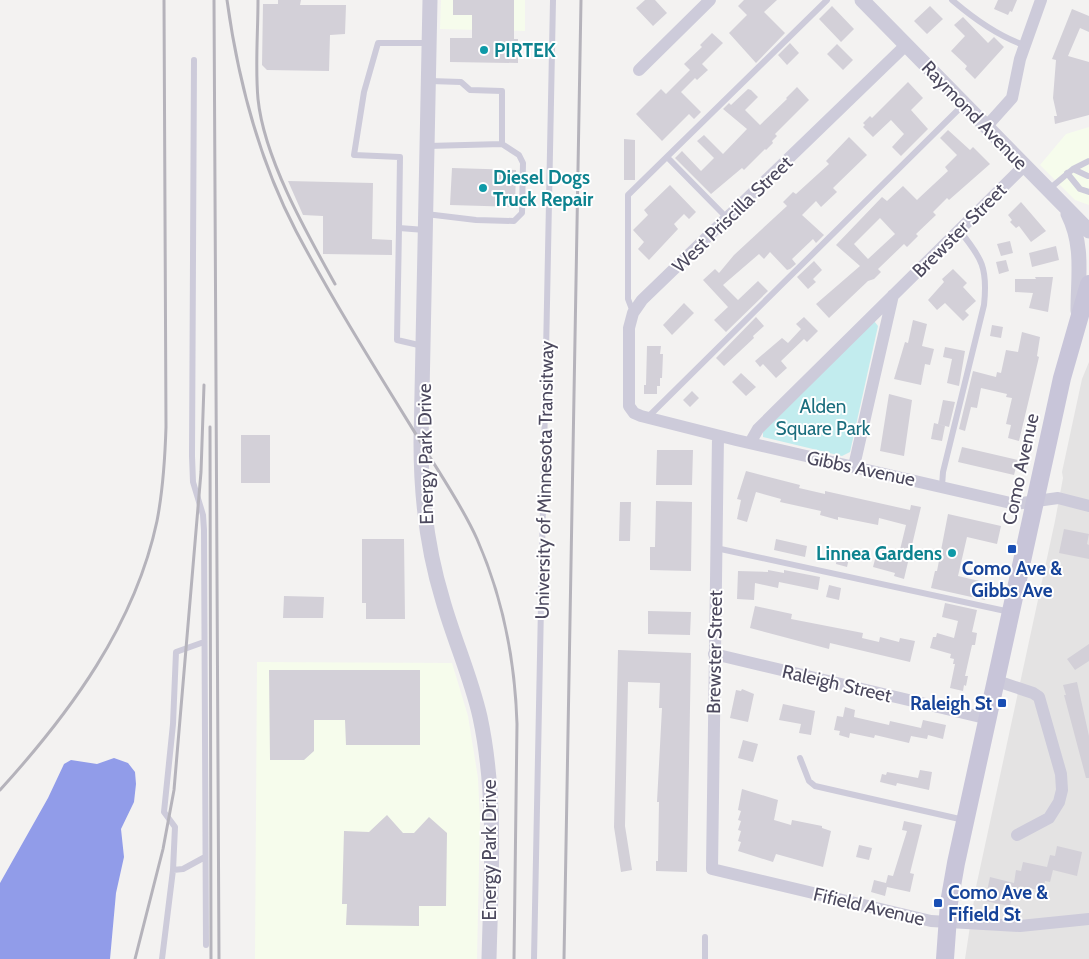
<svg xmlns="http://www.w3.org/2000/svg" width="1089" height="959" font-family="Cabin,sans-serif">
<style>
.commercial{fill:#f6fcec}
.education{fill:#e4e3e3}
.green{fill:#c2ecee}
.water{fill:#919ce9}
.building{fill:#d3d0d8;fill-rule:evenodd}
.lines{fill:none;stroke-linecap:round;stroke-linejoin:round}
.service{stroke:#cdcbda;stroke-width:6}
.minor{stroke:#cdcbda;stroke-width:12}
.tertiary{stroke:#cdcbda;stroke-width:15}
.secondary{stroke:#c8c5d9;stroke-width:18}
.rail{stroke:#b5b3bb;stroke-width:3}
.culture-dot{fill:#0f9aa8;stroke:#fff;stroke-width:2}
.transit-dot{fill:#1a4fb4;stroke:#fff;stroke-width:2}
.labels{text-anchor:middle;stroke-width:4;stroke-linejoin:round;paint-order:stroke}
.culture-label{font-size:19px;font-weight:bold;fill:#0d838f;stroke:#fff;text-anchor:start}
.street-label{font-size:19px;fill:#4c495e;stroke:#fff}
.park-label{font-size:19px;fill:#1b6e7e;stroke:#fff}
.transit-label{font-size:19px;font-weight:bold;fill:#164399;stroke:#fff}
</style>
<rect width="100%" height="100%" fill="#f3f2f1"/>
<path class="commercial" d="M441 0H525V31L440 29Z
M1089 127V205L1075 200 1040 165 1066 134Z
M257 662 452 663 468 716 478 778 480 820 477 959H255Z"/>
<path class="education" d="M1089 362V959H965L976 887 1055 521 1063 478 1062 472 1082 379Z"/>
<path class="green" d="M874 321 878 326 850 452 842 456 763 437V432Z"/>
<path class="water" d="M114 758 128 763 135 772 136 784 134 802 121 829 124 857 116 893 110 959H0V883L48 798 64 764 71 760 97 764Z"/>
<path class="building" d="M278 0H301L300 5H346L345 34 330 35 329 71 267 70 262 65 263 4H278Z
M453 0H514V39H518V63L450 62V38H472V15H453Z
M645 0H655L667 13 653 26 636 8Z
M744 0H777L764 12 785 33 756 63 729 33 747 15 738 6Z
M998 0H1017L1012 12 1010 11 1008 15 994 9Z
M832 6 854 29 841 42 819 19Z
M930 6 943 19 927 34 914 21Z
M1072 9 1089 16V32L1080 28 1068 56 1089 62V115L1055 124 1054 116H1057L1053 98 1056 60 1052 59Z
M963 17 988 43 994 37 1004 47 975 79 965 69 967 66 951 51 965 36 954 25Z
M712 33 723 43 702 64 708 70 697 80 695 78 681 92 701 112 694 119 689 114 662 141 636 114 661 89 666 94 690 70 684 64 702 47 700 45Z
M790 43 799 53 787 65 778 55Z
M837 44 853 60 843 70 827 54Z
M908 82 923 98 911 110 928 129 901 156 892 147 904 134 891 120 873 137 863 127 865 125 863 123 870 116 872 118Z
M797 87 809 100 775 134 777 136 772 141 773 143 766 150 765 149 744 170 742 168 711 194 675 158 682 151 701 171 714 158 697 141 704 135 723 154 747 129 723 109 729 103 731 105 748 89 751 90 758 97 745 110 760 125 787 99 786 98Z
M948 130 970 150 973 147 990 164 949 200 947 198 933 212 936 215 916 234 918 236 907 247 904 244 878 269 881 272 874 279 868 281 829 318 816 304 860 266 836 245 882 197 887 201 903 186 917 200 919 198 948 171 945 167 957 155 940 138ZM880 218 895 234 868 259 854 244Z
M849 137 867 155 833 188 837 192 821 207 816 201 802 215 824 235 816 243 813 239 792 259 796 264 790 269 787 270 770 252 764 259 759 254 723 285 738 300 758 281 768 291 726 332 714 320 728 307 703 280 715 269 719 273 734 255 787 206 783 202 793 192 796 194 829 164 826 161Z
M624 139 635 140V180H624Z
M452 168 516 170 515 207 450 205Z
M288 181 373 183 372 239 392 240V255L323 254V216L303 215Z
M670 185 696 212 689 219 684 214 674 224 678 229 649 260 638 249 644 242 633 230 648 215 644 210Z
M1021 202 1046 231 1031 242 1019 226 1016 228 1010 222 1012 220 1008 215Z
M1010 241 1013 253 1001 256 997 244Z
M1056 246 1059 260 1032 267 1029 253Z
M1006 260 1009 271 999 274 996 262Z
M814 261 822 270 813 279 816 282 808 289 797 277Z
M953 269 967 283 963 287 976 301 965 311 969 315 963 321 945 303 937 310 928 300 944 282 942 279Z
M1035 277H1053L1048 312 1029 308 1033 293 1015 292V279H1036Z
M684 303 694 313 672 335 663 325Z
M756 317 764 326 753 336 754 338 724 366 716 358Z
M804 317 818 331 807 342 804 339 781 361 787 368 776 378 763 364 760 367 755 361 782 338 788 343 801 329 796 324Z
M913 320 927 324 922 346 934 349 930 365 925 364 921 385 894 379 905 342 908 343Z
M992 325 1003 327 1001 338 990 336Z
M1022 332 1040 337 1037 356 1039 357 1019 441 1008 438 1011 425 1006 424 1012 398 1006 397 1007 394 981 388 977 408 971 407 965 431 959 429 973 371 996 377 997 372 1001 373 1006 350 1018 352Z
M647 346H661L660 354H663L662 378H660V386H657V394H644V385H646Z
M945 347 965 351 959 386 947 383 952 359 943 357Z
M741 373 756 387 746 396 732 382Z
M692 391 699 398 690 407 683 400Z
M889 394 912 400 904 456 880 451Z
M943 400 955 402 949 427 938 424Z
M934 423 945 426 942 441 931 439Z
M241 435H270V483H241Z
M962 447 1018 460 1014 475 958 462Z
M657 450H693L692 485H656Z
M746 471 800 485 799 488 825 494V491L910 510 911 505 921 507 904 579 894 576 895 573 873 567 878 548 899 554 906 525 879 518 878 525 838 517V520L820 515 821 511 780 502 781 499 756 492 747 522 737 519 741 500 737 499Z
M656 501 692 502 691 571 650 570V547H655Z
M620 502H631L630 541H619Z
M948 514 1001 526 997 544 967 537 958 576 988 583 985 600 931 588 935 571H937Z
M1064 529 1089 534 1087 544 1089 545V559L1059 553Z
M362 539H404L405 619H366V603H362Z
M776 539 807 546 805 557 774 550Z
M838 552 850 554 847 567 836 564Z
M768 570 784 573V570L820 577 818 590 779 582 778 588 755 583 754 600 737 599 738 571 768 572Z
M829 585 841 588 839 600 826 597Z
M284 596 324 597 323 618H283Z
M945 603 977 610 972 632 977 633 975 645H972L965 676H968L966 686 964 685 963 691 950 688 955 664H953L954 659 950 658 951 654 930 648 933 637H936L937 633 954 638 958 621 942 617Z
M755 606 792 614 791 619 863 633 862 638 879 642 880 637 899 642 900 638 915 641 910 662 830 643 829 649 750 628Z
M648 611 691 612 690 635 648 634Z
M1089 644V661L1075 670 1067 659Z
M618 650 691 653 687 872 656 871V861H658L659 802H657L662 708H659L660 683 628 682 625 826 632 870 621 872 614 827Z
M269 670H420V745H346L345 720H314V751L304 760H270Z
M1077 682 1089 736V778H1086L1064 695H1066L1063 685Z
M742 689 754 694 748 722 730 718 736 690 741 691Z
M783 704 815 711 811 735 799 733 801 724 779 720Z
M845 707 855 710 854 717 889 725 890 721 921 728 923 720 946 725 943 739 928 735 927 739 911 736 909 743 875 735 874 738 850 733 849 738 839 735 840 731 834 730 837 716 843 717Z
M743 740 758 744 753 762 738 758Z
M920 770 932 772 929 790 897 783 896 786 880 782 882 774 886 775 887 772 918 778Z
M742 789 778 800 774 820 791 825 792 820 822 826V828L831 831 823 867 776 854 773 862 738 851 741 842 738 841 741 831 738 830 741 821 738 820 741 811 738 810Z
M387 815 403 833H414L429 817 447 833 446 906H419V926L346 925 347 904H342L344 831 369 832Z
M904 821 922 825 910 873 914 874 910 892 887 887 885 896 871 892 874 880 886 883 888 875 893 876 907 831 902 830Z
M859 845 872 848 869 860 856 857Z
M1057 846 1082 852 1077 876 1053 870 1050 882 1045 881 1043 891 1020 886 1017 898 1012 897 1010 906 985 901 990 877 1014 883 1016 870 1021 871 1023 862 1047 867 1050 855 1055 856Z"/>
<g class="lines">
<path class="service" d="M952 0C973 18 998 36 1024 45
M194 60 192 456 193 482 203 515 204 530 206 945
M428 146 502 144V91L470 90 461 82 430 81
M667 157 727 218
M1073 169 1088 176
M1067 173 1080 189 1089 192
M1048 190 1073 169 1089 161
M426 214 476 220 514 221 522 213 523 163 519 155 502 144
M399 228 397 340 423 346
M425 230 399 228 400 157 354 155 364 92 378 43H429
M633 312 628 299V195L827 0
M647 418 964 104
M942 486 943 472 984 305C988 268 982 258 959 230
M716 548 1010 612
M800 758 809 781 815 786 964 820
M173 870 175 827 164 812 173 724 176 652 204 642
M162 959 173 870 183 869 205 857
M534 959 553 0
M705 959V937"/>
<path class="minor" d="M906 45 642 300 633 313 629 328V406L634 413 641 416 736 440 1015 504 1058 498 1089 506
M639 70 710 0
M986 127 1012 98 1020 59 1041 0
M718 436 712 869 931 921 1020 926 1089 919
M750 443 758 429 1024 166
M854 466 893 295
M714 654 989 719
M997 681 1033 693 1039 697 1061 774 1062 790 1059 802 1049 818 1017 835"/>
<path class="tertiary" d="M430 0 421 443C421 497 427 549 443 601 454 640 471 677 480 717 497 796 491 879 489 959
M862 0 1089 231
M1068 214C1084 246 1078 276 1078 311"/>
<path class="secondary" d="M945 959 949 903 956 863 1062 378 1089 284"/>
<path class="rail" d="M214 0 219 959
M227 0C238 80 259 160 296 231 333 301 375 368 417 436 437 470 461 503 477 539 503 598 515 660 517 724L514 959
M258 0C258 33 255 66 258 99 264 158 306 232 335 284
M210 427 211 959
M0 790C70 713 135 625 157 521 163 490 165 459 166 427L164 0
M135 959 163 849 174 790 201 472 204 385
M564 959 581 0"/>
</g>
<g class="culture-dot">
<circle cx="484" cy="50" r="5"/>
<circle cx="483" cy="188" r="5"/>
<circle cx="952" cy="553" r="5"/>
</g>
<g class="transit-dot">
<rect x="1007" y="544" width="10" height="10" rx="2.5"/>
<rect x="997" y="698" width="10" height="10" rx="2.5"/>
<rect x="933" y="898" width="10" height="10" rx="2.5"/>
</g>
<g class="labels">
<g class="culture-label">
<text x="494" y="57">PIRTEK</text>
<text x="493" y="184">Diesel Dogs<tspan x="493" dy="22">Truck Repair</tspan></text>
<text x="942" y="560" text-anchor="end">Linnea Gardens</text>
</g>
<g class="street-label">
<text transform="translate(975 115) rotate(46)" y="7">Raymond Avenue</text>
<text transform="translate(732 214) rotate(-44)" y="7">West Priscilla Street</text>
<text transform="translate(959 230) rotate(-45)" y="7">Brewster Street</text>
<text transform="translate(425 454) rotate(-91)" y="7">Energy Park Drive</text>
<text transform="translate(861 468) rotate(12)" y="7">Gibbs Avenue</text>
<text transform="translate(1020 469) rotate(-78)" y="7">Como Avenue</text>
<text transform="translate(544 480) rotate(-89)" y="7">University of Minnesota Transitway</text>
<text transform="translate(714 652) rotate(-89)" y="7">Brewster Street</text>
<text transform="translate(837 683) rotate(13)" y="7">Raleigh Street</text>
<text transform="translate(489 850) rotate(-90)" y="7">Energy Park Drive</text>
<text transform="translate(869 906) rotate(13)" y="7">Fifield Avenue</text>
</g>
<g class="park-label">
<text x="823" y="413">Alden<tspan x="823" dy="22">Square Park</tspan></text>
</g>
<g class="transit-label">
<text x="1012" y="575">Como Ave &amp;<tspan x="1012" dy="22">Gibbs Ave</tspan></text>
<text x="992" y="710" text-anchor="end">Raleigh St</text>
<text x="948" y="899" text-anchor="start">Como Ave &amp;<tspan x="948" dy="22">Fifield St</tspan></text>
</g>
</g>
</svg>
